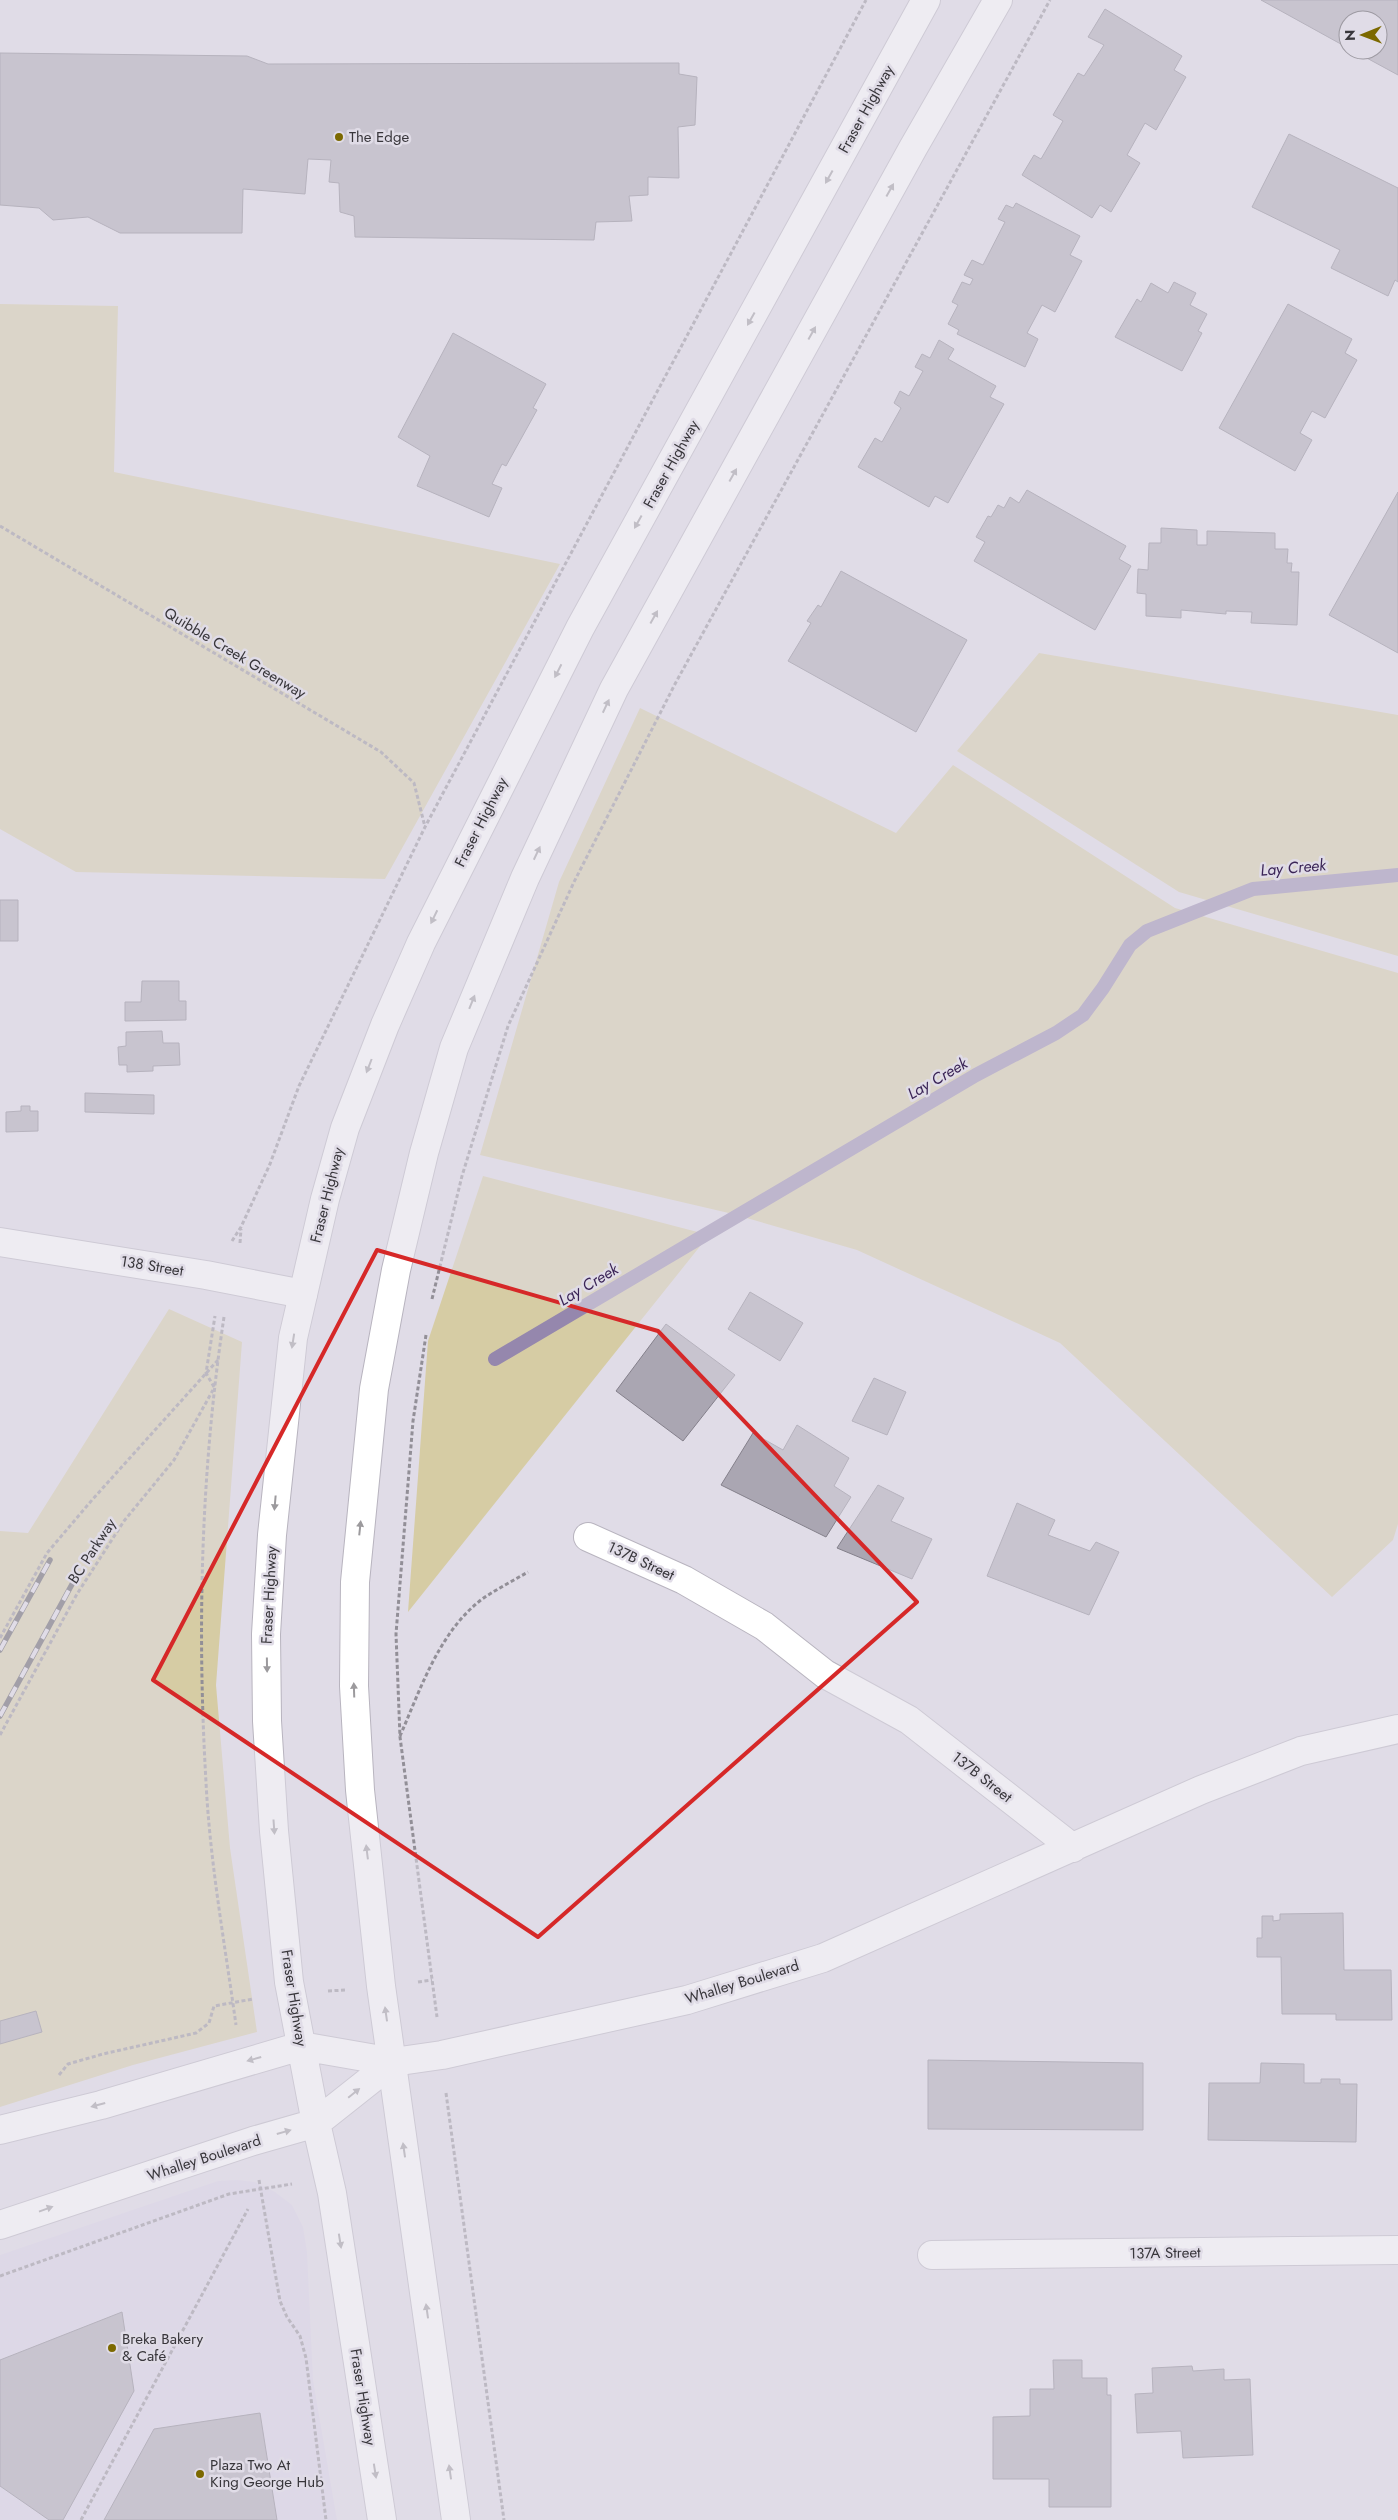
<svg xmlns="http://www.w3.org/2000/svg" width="1398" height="2520" font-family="Jost,sans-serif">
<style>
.built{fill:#dad3e6}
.green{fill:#d6cca4}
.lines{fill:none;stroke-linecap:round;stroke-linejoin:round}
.stream{stroke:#9587ad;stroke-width:14}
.building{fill:#aaa6b2;stroke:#84808b}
.minor-casing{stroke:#b8b4bf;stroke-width:30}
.major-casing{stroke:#b8b4bf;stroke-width:30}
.path{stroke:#928f97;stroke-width:3;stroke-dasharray:4 2.5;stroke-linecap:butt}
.minor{stroke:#fff;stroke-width:28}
.major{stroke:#fff;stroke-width:28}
.rail-casing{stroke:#58565c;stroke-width:5.5}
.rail{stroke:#e0dce7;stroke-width:4;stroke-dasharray:11;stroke-linecap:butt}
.oneway{fill:#9c9a9d}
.marked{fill:none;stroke:#d62828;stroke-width:4;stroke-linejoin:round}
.poi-dot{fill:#7c6900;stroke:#e0dce7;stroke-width:2}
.labels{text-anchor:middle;stroke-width:5;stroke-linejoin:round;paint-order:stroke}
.street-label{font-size:15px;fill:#38363b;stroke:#e0dce7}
.poi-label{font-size:15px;fill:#38363b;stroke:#e0dce7;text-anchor:start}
.water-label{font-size:16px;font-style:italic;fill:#3b2557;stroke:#e0dce7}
</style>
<rect width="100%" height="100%" fill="#e0dce7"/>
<path class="built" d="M237 2180 255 2182 275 2192 292 2205 303 2227 307 2252 313 2380 337 2520H0V2255L218 2181Z"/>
<path class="green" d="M0 304 118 306 114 472 560 564 385 879 76 872 0 829Z
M1039 653 1398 715V956L1179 892 957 751Z
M640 708 896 833 953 765 1175 908 1398 973V1524L1393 1540 1332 1597 1060 1343 857 1250 733 1214 480 1155 559 882Z
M483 1176 709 1235 408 1612 428 1341Z
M169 1309 242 1342 216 1685 230 1848 257 2032 133 2065 0 2107V1531L28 1533Z"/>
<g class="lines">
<path class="stream" d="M495 1359 976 1075 1056 1033 1083 1015 1103 988 1130 945 1147 931 1253 889 1398 875"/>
</g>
<path class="building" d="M1261 0H1398V75L1352 50H1378V20H1348V48Z
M1105 9 1182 56 1174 70 1186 77 1156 130 1145 123 1127 155 1140 163 1111 212 1100 205 1092 218 1022 175 1034 155 1041 159 1063 121 1053 115 1078 73 1084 76 1104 45 1088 37Z
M0 53 247 56 268 64 679 63V74L697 77 695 125 678 127 679 178 648 177V195L629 196 632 221 596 222 594 240 355 237 354 216 340 212 339 183 329 182 331 160 308 159 305 194 243 189 242 233H120L88 217 53 220 39 208 0 205Z
M1289 134 1398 188V282L1395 280 1388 296 1331 268 1340 250 1252 207Z
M1016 203 1080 236 1070 255 1082 261 1055 312 1042 305 1027 333 1038 339 1025 367 957 334 959 330 948 324 958 305 952 302 962 282 970 285 973 279 964 275 972 260 983 265 1005 222 998 219 1006 205 1013 208Z
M1174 282 1196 293 1190 305 1207 314 1198 331 1202 333 1182 371 1115 337 1137 299 1141 302 1151 283 1168 293Z
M1288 304 1352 339 1345 353 1357 360 1325 418 1312 411 1300 433 1312 440 1295 471 1219 428Z
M453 333 546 384 533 408 537 410 506 466 502 464 492 484 502 488 489 517 417 486 430 456 398 437Z
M939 340 954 349 948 359 996 386 990 397 1004 404 948 503 935 496 929 507 858 467 875 438 882 442 901 408 894 403 900 391 909 396 923 371 915 367 922 354 930 358Z
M1027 490 1126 546 1119 559 1131 566 1095 630 974 561 985 542 976 537 988 516 991 517 998 505 1004 508 1010 497 1019 503Z
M1398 492V653L1329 615Z
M1161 528 1197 530V545H1207V531L1275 533V549H1288L1287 563H1292L1291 572H1299L1297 625 1251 623 1252 612 1226 611V614L1181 610V618L1146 616V594L1137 593 1138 569 1148 570 1149 543H1161Z
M841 571 967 640 916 732 788 661 811 623 807 621 818 605 821 607Z
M0 900H18V941H0Z
M142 981H179V1001H186V1020L125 1021V1002H141Z
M162 1031 163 1043H179L180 1065 153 1066V1071L127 1072V1065H119L118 1047 126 1046V1032Z
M85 1093 154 1095V1114L85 1112Z
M21 1106H30V1111H38V1131L6 1132V1112L21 1111Z
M750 1292 803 1323 780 1361 728 1329Z
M666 1324 735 1375 683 1441 616 1391Z
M874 1378 906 1392 887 1435 852 1421Z
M797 1425 849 1458 834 1486 851 1497 826 1537 721 1485 753 1433 783 1450Z
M878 1485 904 1498 891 1521 932 1539 912 1579 837 1548Z
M1017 1503 1055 1520 1048 1535 1090 1551 1096 1542 1119 1552 1089 1615 987 1576Z
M1343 1913 1344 1970H1391L1392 2020H1336V2014H1282L1281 1957H1257V1938H1262V1916H1273V1921L1280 1920V1914Z
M36 2011 42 2032 0 2044V2021Z
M928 2060 1143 2063V2130L928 2129Z
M1261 2063 1304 2064V2083H1321V2079H1340V2084H1357L1356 2142 1208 2140 1209 2083H1260Z
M122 2312 134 2391 63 2520H49L0 2486V2360Z
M1053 2360H1082V2378H1107V2395H1111V2507H1049V2479H993V2417L1030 2416V2389H1054Z
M1192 2366 1193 2371 1224 2369V2380L1250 2379 1253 2455 1183 2458 1181 2431 1137 2433 1135 2394 1153 2393 1152 2368Z
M260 2413 277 2520H104L154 2429Z"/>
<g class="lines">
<defs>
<path id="minor" d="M0 1242 206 1275 303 1294
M588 1537 684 1580 764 1626 825 1674 909 1720 1073 1848
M393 2062 442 2055 687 2000 823 1958 1201 1790 1301 1751 1398 1729
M932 2255 1398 2250"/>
<path id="major" d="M0 2130 101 2105 301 2046 393 2062
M0 2225 253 2141 316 2123 393 2062
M382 2520 332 2193 316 2123 289 1982 274 1831 267 1721 266 1634 272 1535 293 1338 325 1199 345 1128 385 1025 421 943 580 628 926 0
M456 2520 381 1986 360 1790 354 1686 355 1582 374 1389 396 1270 424 1153 454 1048 525 878 614 689 913 148 998 0"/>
</defs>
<use href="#minor" class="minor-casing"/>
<use href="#major" class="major-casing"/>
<path class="path" d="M0 526 381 752 414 783 425 827
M232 1241 241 1227 270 1164 299 1086 425 827 866 0
M240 1243 241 1229
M432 1299 462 1176 508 1026 574 882 675 684 1050 0
M224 1317C201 1469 197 1628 206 1782 210 1863 225 1945 236 2025
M426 1335 413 1421 396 1634 400 1737 437 2017
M214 1387 206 1373 215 1316
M0 1638 47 1553 92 1500 218 1360
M0 1735 77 1594 124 1521 174 1460 213 1390
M400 1736C421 1688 440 1629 485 1597 499 1588 514 1580 528 1572
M418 1982 432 1980
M328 1991 345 1990
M59 2075 68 2064 103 2054 196 2033 209 2023 214 2006 253 1999
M446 2093 504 2520
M259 2180 280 2301 287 2317 300 2336 306 2358 326 2520
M0 2276 229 2194 292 2184
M81 2520 248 2209"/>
<use href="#minor" class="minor"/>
<use href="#major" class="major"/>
<defs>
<path id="rail" d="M0 1650 50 1560
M0 1716 76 1577"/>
</defs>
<use href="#rail" class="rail-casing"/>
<use href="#rail" class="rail"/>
</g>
<defs><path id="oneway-solid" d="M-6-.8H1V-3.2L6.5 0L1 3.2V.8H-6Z" transform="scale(1.25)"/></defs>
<g class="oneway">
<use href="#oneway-solid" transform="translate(829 177) rotate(119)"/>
<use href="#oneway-solid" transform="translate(890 190) rotate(-61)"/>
<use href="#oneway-solid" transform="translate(751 319) rotate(119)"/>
<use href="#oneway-solid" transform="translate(812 333) rotate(-61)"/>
<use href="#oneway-solid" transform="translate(733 475) rotate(-61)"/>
<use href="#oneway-solid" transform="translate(638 522) rotate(119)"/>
<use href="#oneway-solid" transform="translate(654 617) rotate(-61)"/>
<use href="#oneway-solid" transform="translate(558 671) rotate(117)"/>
<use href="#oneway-solid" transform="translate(606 706) rotate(-65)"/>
<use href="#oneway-solid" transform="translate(537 853) rotate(-65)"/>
<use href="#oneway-solid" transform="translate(434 917) rotate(116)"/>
<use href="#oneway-solid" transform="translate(472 1002) rotate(-68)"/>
<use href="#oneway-solid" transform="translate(369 1066) rotate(111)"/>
<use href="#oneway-solid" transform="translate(293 1341) rotate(99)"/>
<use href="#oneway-solid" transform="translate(275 1503) rotate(95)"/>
<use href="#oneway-solid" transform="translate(360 1528) rotate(-84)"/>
<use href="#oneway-solid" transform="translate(267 1665) rotate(89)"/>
<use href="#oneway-solid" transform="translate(354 1690) rotate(-92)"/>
<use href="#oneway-solid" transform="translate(274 1827) rotate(86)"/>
<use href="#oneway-solid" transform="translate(367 1852) rotate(-97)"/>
<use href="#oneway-solid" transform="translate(386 2014) rotate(-98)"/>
<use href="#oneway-solid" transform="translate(254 2059) rotate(164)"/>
<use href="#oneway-solid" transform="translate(354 2093) rotate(-39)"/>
<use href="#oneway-solid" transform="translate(98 2105) rotate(165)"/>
<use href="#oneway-solid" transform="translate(284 2132) rotate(-16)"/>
<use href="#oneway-solid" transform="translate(404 2150) rotate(-98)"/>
<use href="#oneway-solid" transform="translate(46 2209) rotate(-20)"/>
<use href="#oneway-solid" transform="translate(340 2241) rotate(81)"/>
<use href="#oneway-solid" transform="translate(427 2311) rotate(-98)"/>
<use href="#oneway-solid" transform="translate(375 2471) rotate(81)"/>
<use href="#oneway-solid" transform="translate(450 2472) rotate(-98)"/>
</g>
<path d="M0 0H1398V2520H0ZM377 1250 658 1331 917 1602 538 1937 153 1680Z" fill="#e0dce7" fill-opacity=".55" fill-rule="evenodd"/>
<path class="marked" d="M377 1250 658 1331 917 1602 538 1937 153 1680Z"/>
<g class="poi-dot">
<circle cx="339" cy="137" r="5"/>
<circle cx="112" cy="2348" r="5"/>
<circle cx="200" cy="2474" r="5"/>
</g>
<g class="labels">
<g class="street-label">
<text transform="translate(866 109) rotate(-61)" y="5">Fraser Highway</text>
<text transform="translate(671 464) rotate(-61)" y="5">Fraser Highway</text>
<text transform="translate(235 653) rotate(31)" y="5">Quibble Creek Greenway</text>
<text transform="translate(481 822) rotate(-63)" y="5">Fraser Highway</text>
<text transform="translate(327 1195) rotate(-76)" y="5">Fraser Highway</text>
<text transform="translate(152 1266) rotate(9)" y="5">138 Street</text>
<text transform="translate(92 1551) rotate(-57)" y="5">BC Parkway</text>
<text transform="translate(641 1561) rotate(25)" y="5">137B Street</text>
<text transform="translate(269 1595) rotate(-87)" y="5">Fraser Highway</text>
<text transform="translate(982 1777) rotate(38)" y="5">137B Street</text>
<text transform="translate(742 1982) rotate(-17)" y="5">Whalley Boulevard</text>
<text transform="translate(294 1998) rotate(81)" y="5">Fraser Highway</text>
<text transform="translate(204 2158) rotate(-18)" y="5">Whalley Boulevard</text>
<text transform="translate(1165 2253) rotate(-1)" y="5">137A Street</text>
<text transform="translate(363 2397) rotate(81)" y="5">Fraser Highway</text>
</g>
<g class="poi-label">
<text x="349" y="142">The Edge</text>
<text x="122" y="2344">Breka Bakery<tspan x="122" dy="17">&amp; Café</tspan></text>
<text x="210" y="2470">Plaza Two At<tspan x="210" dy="17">King George Hub</tspan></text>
</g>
<g class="water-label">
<text transform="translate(1293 867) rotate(-5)" y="6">Lay Creek</text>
<text transform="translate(937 1078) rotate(-30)" y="6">Lay Creek</text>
<text transform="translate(588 1284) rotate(-31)" y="6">Lay Creek</text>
</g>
</g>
<g transform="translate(1363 35) rotate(269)"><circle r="24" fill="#e0dce7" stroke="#9d9aa2"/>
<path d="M0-4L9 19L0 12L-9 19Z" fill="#7c6900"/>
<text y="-8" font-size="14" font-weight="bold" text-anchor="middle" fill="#38363b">N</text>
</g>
</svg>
